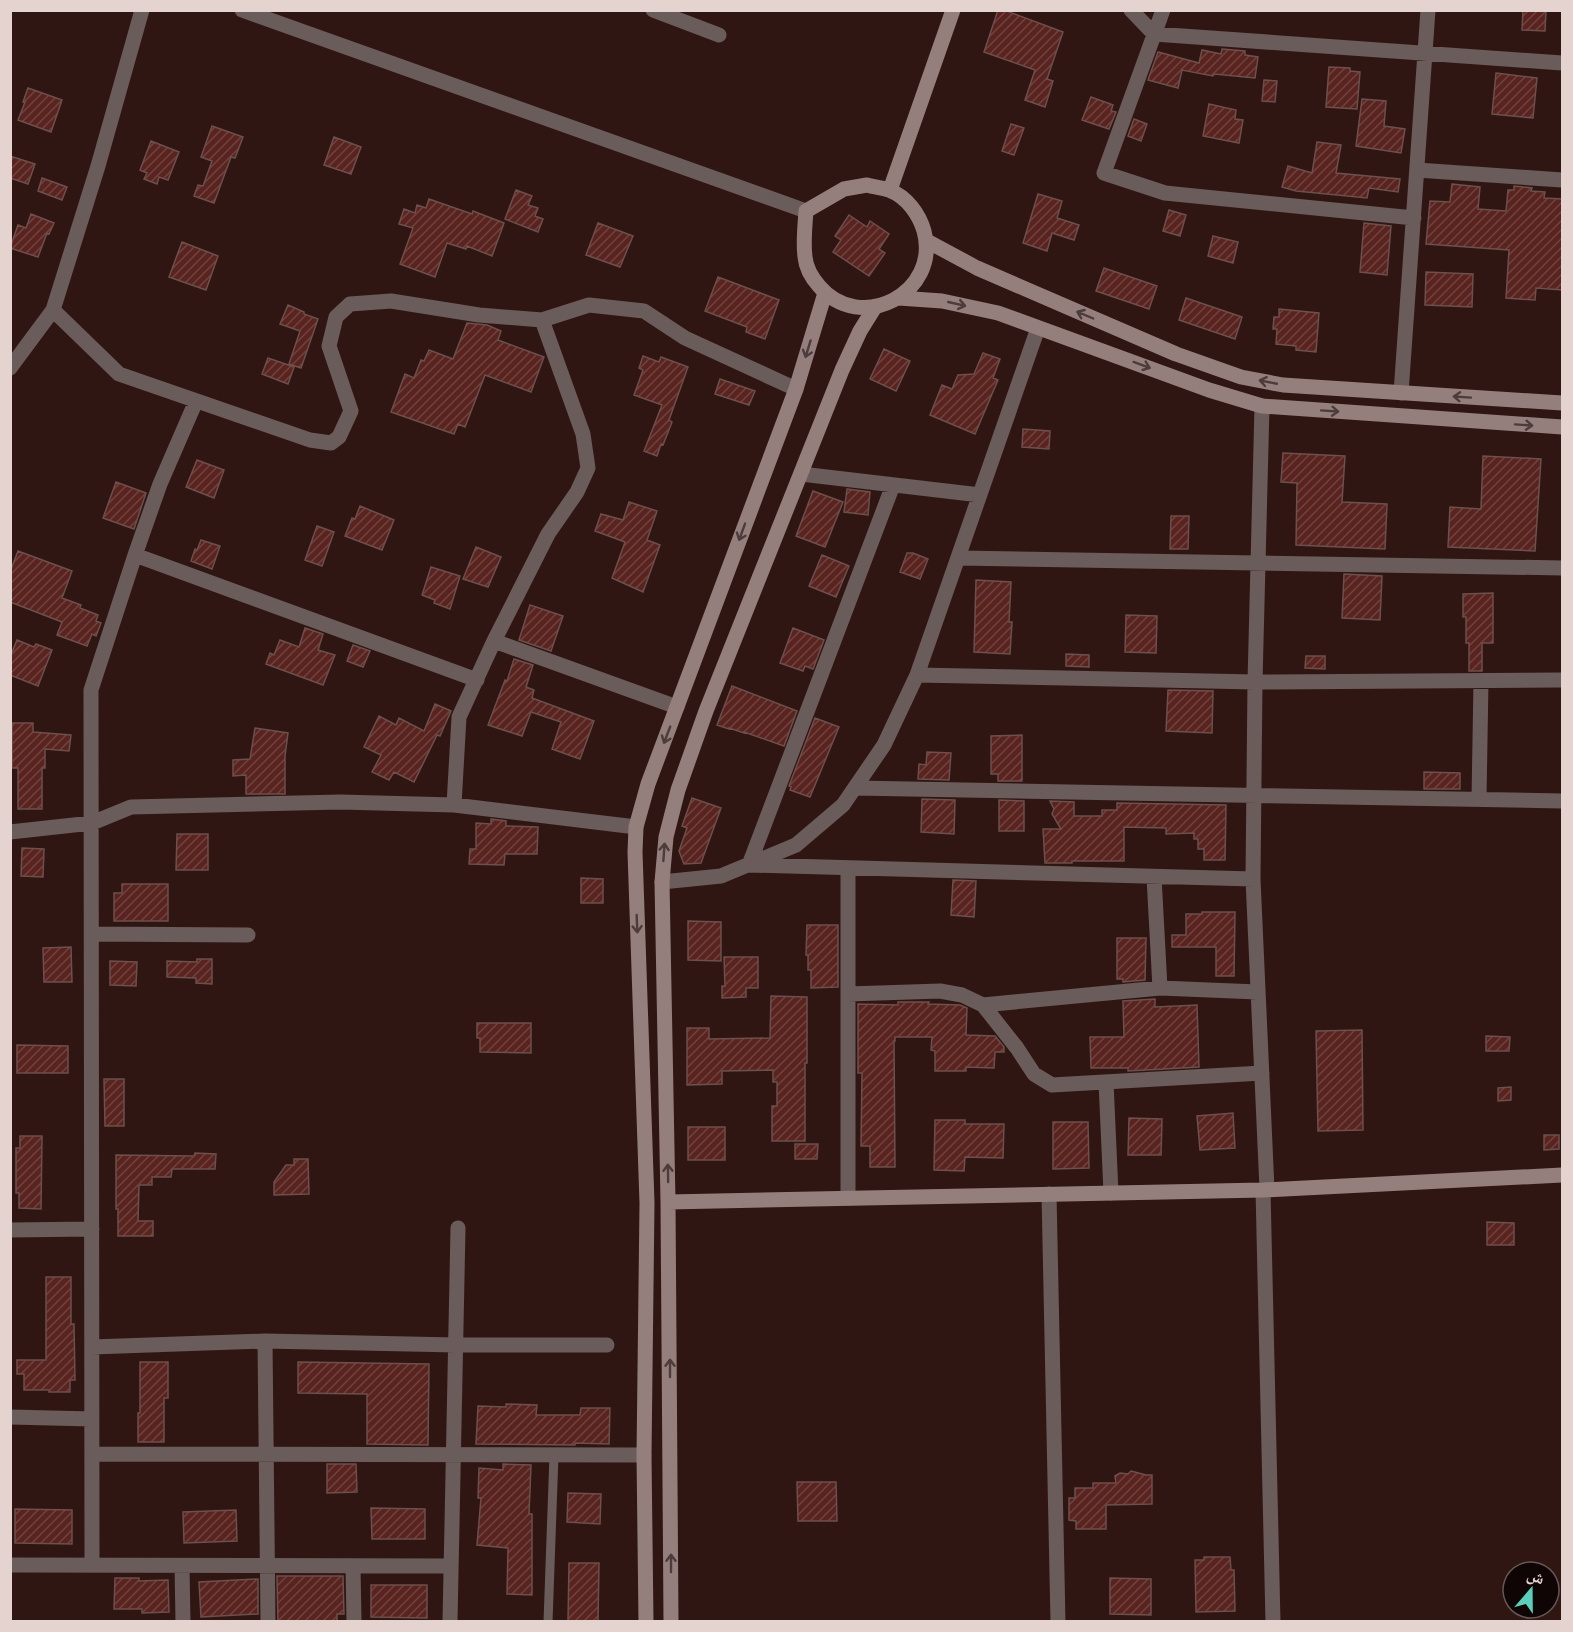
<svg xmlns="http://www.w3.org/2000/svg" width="1573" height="1632" font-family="Merriweather,'Noto Naskh Arabic',serif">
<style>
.building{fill:url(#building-hatch);stroke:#6d4f4b;stroke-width:1.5}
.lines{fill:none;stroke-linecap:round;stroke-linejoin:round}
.lane{stroke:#6a5c5a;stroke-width:9}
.street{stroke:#6a5c5a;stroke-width:15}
.secondary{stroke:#957f7c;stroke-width:15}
.oneway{stroke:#4c3c3b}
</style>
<defs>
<pattern id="building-hatch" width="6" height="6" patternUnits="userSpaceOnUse" patternTransform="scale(1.5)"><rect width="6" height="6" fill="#59231f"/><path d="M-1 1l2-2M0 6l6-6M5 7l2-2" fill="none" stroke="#71423e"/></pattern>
</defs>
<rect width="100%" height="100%" fill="#2f1613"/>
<path class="building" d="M998 10H1004L1063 32 1047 79 1053 81 1045 107 1025 100 1035 70 984 52Z
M1523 10H1546L1545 31 1522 30Z
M1222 49 1245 51V55L1258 57 1255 78 1214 74 1213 76 1182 70 1178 88 1148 80 1158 52 1199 63 1202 50 1221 54Z
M1329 67 1350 68V71L1360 72 1357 109 1326 107Z
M1496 73 1537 78 1533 118 1492 114Z
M1264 80 1277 81 1275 102 1262 101Z
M28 88 62 100 51 132 18 120 25 102H23Z
M1091 97 1113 105 1111 111 1116 112 1109 129 1082 120Z
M1362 99 1386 101 1384 126 1405 129 1401 153 1356 146Z
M1209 104 1236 110 1235 119 1243 120 1239 143 1203 136Z
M1134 119 1147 124 1141 141 1128 136Z
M1011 124 1024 128 1014 155 1002 151Z
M212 126 243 137 235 158 231 157 214 203 194 196 198 185 203 186 212 161 201 157Z
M334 137 361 147 351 174 324 165Z
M151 141 179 152 168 180 159 177 157 184 144 179 147 173 140 170Z
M1317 142 1341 145 1336 173 1400 179 1398 192 1369 188 1367 198 1296 191 1282 187 1288 166 1312 173Z
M10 156 35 164 28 184 10 178Z
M42 178 67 187 62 200 38 191Z
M1452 184 1480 187 1478 209 1506 211 1508 190H1514V186L1532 188 1531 191 1545 192 1544 198 1563 199V290L1536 288 1535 300 1506 298 1509 250 1426 244 1430 201 1450 202Z
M516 190 532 196 528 205 538 208 535 216 543 219 538 232 505 219Z
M1038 194 1062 201 1057 218 1079 225 1074 240 1052 233 1047 251 1023 243Z
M429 199 472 214 473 211 504 223 492 256 467 246 466 249 447 243 435 277 400 264 413 228 399 224 404 209 415 213 417 205 426 208Z
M1169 210 1186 215 1180 236 1163 231Z
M31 214 54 223 49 234 47 233 38 257 10 248 18 225 26 228Z
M849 215 867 227 870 221 889 234 879 249 885 253 869 276 833 252 841 240 835 236Z
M598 223 633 236 620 267 586 255Z
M1364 223 1391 226 1387 275 1360 272Z
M1213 236 1238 242 1233 263 1208 256Z
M182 242 218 256 206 290 169 277Z
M1104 268 1157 286 1149 309 1096 291Z
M1426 272 1473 274 1472 307 1425 305Z
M718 277 779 300 765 339 746 332 747 327 705 311Z
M1186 298 1242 317 1235 339 1179 320Z
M288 305 304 312V314L318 319 301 368 289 364 300 331 280 324Z
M1279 309 1319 313 1316 352 1296 350V346L1276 344 1277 329H1273L1274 317H1279Z
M467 323 487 325 501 331 498 340 544 357 531 392 485 375 465 427 458 424 454 434 391 412 405 374 414 378 421 360 424 361 429 350 453 359Z
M884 349 910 361 896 391 870 379Z
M983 353 1000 359 993 378 998 380 975 434 930 415 942 385 952 389 958 375 974 374Z
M643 356 659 362 661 357 688 367 669 420 672 422 663 445 661 444 657 456 644 451 662 405 634 395 643 370 639 368Z
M268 358 294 367 288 384 262 374Z
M720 379 755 391 749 405 715 394Z
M1023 429 1050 431 1049 449 1022 447Z
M1283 453 1345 456 1342 502 1387 504 1385 549 1296 545 1297 483 1281 482Z
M1483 456 1541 459 1535 551 1448 547 1450 507 1481 509Z
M197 460 224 470 214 498 186 487Z
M116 482 146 493 134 529 103 518Z
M847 489 870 492 868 515 844 512Z
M813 491 843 502 825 547 796 536Z
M629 502 657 511 647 540 660 545 643 592 612 578 625 542 595 531 601 514 623 520Z
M360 506 394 520 382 550 345 536 352 518 355 519Z
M1171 516H1189L1188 549H1170Z
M317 526 334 532 322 566 305 560Z
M201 540 220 546 212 569 191 561 195 549 197 550Z
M476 547 501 557 488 587 463 579Z
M18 551 72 571 62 598 81 605 80 608 98 615 96 621 101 623 96 636 92 634 87 646 57 635 62 622 10 602V572Z
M907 553H913L928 559 920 579 900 572Z
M822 555 849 566 836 597 809 586Z
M431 567 460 576 450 609 434 603 435 600 422 595Z
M1344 574 1382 576 1380 620 1342 618Z
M976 580 1011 582 1009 622H1012L1010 654 974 652Z
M1493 593V643H1482V671H1469V643H1466V617H1463V594Z
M530 605 563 616 551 651 519 640Z
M1126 615 1157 616 1156 653 1125 652Z
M305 628 323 634 318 650 335 655 323 685 266 664 270 653 274 655 280 640 299 647Z
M793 628 824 640 813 669 805 666 803 671 780 663Z
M17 640 34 647 36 644 52 650 38 686 10 675V657Z
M353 645 370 651 363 667 347 661Z
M1066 654 1089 655V667L1066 666Z
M1306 656H1325V669L1305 668Z
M514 659 533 665 526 687 534 690 532 698 594 721 580 759 552 749 561 722 531 712 522 736 488 725 505 680 507 681Z
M732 686 797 711 784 746 744 732V733L729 728V729L717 725Z
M1168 690 1213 691 1212 733 1166 731Z
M435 704 451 711 440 736 437 735 414 782 394 772 389 780 372 772 381 755 364 747 379 716 396 725 399 718 424 731Z
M815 718 839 727 810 797 790 790 791 787 789 786Z
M12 723H33V732L71 735 69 751 45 749V768H42V809H18V768H12Z
M255 728 288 733 285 756V794H246V775L233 776V760L250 759Z
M1022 735V781H998V774H991V736Z
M927 752 951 753 949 780 918 779 919 764 926 765Z
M1424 772 1460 773V789H1424Z
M692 798 721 808 701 863 684 864 679 851 687 828 682 826Z
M922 799 955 800 954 834 921 832Z
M999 800 1024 801V831H999Z
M1050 801 1074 802V816H1102V810H1117V803L1226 805 1225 860H1204V849H1198V839H1194V833L1166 834V828L1124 827V861H1072V863H1045L1043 829H1061L1052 814 1054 809Z
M491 819 506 821V826L538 827 537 854H505L504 865 469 864 470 849H476V823L491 824Z
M177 834H208V870H176Z
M22 848 44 849 43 877 21 876Z
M581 878 603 879V903H581Z
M953 880 976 881 974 917 951 915Z
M122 884H168V921H114V893H122Z
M1202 912H1235L1234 976H1216V947H1172V935H1186V914H1202Z
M688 921 721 922V961L688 960Z
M807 925H838V987L811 988V970H808V955H806Z
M1117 938H1146L1145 980 1123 982V979H1117Z
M71 947 72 982H44L43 948Z
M724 957H758V988H746V997L722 998V986H725Z
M197 959H212V984L196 983V978L167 977V961L197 962Z
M110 961 137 962 136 986 110 985Z
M771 996 807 997V1063H805V1141H772V1106H777V1082H773V1070L722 1071V1084L687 1085V1028H709V1039L770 1038Z
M1155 999V1007L1197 1005 1199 1067 1128 1071V1068H1091L1090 1037H1124L1123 1001Z
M898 1002H929L928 1004 960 1005 967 1008 966 1035 995 1036 1004 1047V1052H995L994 1068 966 1067V1071H935V1051L931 1050 932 1037H895V1041H894L895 1167H870V1146H861L862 1073H858V1004L898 1005Z
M477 1023H531V1053L480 1052V1038H477Z
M1362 1030 1363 1130 1318 1131 1316 1031Z
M1486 1036 1510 1037 1509 1051H1486Z
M17 1045 68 1046V1073H17Z
M104 1079H124V1126H105Z
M1511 1087V1100L1498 1101V1088Z
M1233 1113 1235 1148 1200 1150 1197 1116Z
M1129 1118 1162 1119 1161 1155H1128Z
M935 1120H965V1124H1004L1003 1158 965 1157 964 1171 934 1170Z
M1053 1122H1088L1089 1168 1053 1169Z
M688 1127H725V1160H688Z
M1544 1135H1559V1149L1544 1150Z
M20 1136H42L41 1209 19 1208V1193H16V1148H20Z
M795 1144H818L817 1159H795Z
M195 1153 216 1154 215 1169H172L171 1177H152V1185H139L138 1221H153V1236H118V1209H116V1155L194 1156Z
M294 1159H308L309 1194 274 1195V1182L286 1165H294Z
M1487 1222 1514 1223V1245H1487Z
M46 1277H71V1324H74L75 1380H70V1392H49V1390H24V1374H17V1360H46Z
M140 1362H168V1398H164V1442H138V1413H140Z
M298 1362 429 1364 428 1445 367 1444V1394L298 1393Z
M506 1404 537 1405 536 1415H580L581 1408H610L609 1444 575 1443V1445L476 1444 478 1406 506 1407Z
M327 1464H356L357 1492 327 1493Z
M503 1464 531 1465 529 1514H532V1595L507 1594 508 1548 477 1545 481 1498H478L479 1468 503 1470Z
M1131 1471 1146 1475H1152V1504L1106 1505V1529H1076V1521L1069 1520V1498H1075V1488H1093V1483H1116L1115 1476 1120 1473 1128 1474Z
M797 1482H836L837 1521H798Z
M568 1493 601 1494 600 1524 567 1522Z
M371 1508 425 1509V1539H372Z
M15 1509 72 1510V1544L15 1543Z
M236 1510 237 1541 184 1543 183 1512Z
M1204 1557H1230L1231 1570H1234L1235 1611 1196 1612 1195 1560H1204Z
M569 1563H599L598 1622H568Z
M277 1576H343L344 1614H337V1621L278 1622Z
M115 1578H139V1581L168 1580 169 1612 142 1613V1609H114Z
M1110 1578 1151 1579V1615L1110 1614Z
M258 1579V1614L201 1617 199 1582Z
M371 1585H427V1618L371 1617Z"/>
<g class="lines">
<path class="lane" d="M548 1622 554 1455"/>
<path class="street" d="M242 10 806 211
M653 10 719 35
M1131 10 1154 34 1562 63
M1163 10 1104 173 1165 193 1414 218
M1417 170 1562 180
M53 310 119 374 310 440 331 443 339 437 351 411 329 346 336 317 350 304 391 301 479 315 542 320 589 305 644 311 685 338 796 389
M10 368 53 310 98 166 142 10
M1401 393 1428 10
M1262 406 1255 682 1253 879 1267 1189
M801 474 980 495
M893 485 749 865 1253 879
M135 555 477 680
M958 558 1562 568
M494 641 677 707
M917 675 1255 682 1562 680
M855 788 1562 801
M1479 799 1481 681
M454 805 459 717 494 641 548 534 577 492 588 468 583 434 542 320
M10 832 92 823 131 807 340 802 454 805 636 827
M848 868V1198
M1154 877 1160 988
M662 882 721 876 796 845 843 805 884 745 917 675 1038 328
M92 934 248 935
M848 994 940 991 962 995 983 1005 1017 1048 1034 1074 1052 1085 1262 1073
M983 1005 1160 988 1258 992
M1106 1082 1111 1193
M1263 1190 1273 1622
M1049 1194 1058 1622
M10 1230 92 1229
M265 1341 268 1622
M92 1347 265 1341 456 1345H607
M10 1417 92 1419
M92 1454 644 1455
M10 1565 451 1566
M92 1565 91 690 135 555 160 484 196 401
M182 1566 183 1622
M353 1566 354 1622
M450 1622 458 1228"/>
<path class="secondary" d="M867 185C874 187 883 188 889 190 907 197 919 214 924 231 941 293 860 335 819 286 812 278 806 268 805 257 803 242 805 226 806 211L844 189Z
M890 190 953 10
M927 241 977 268 1176 354 1241 377 1283 385 1562 403
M899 298 942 301 998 313 1209 390 1262 406 1562 427
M668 1202 1263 1190 1562 1175
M646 1622 644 1455 647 1203 635 852 636 827 648 784 796 389 825 293
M671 1622 668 1202 662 882 666 837 678 790 706 711 842 370 860 331 875 307"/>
</g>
<defs><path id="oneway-shaft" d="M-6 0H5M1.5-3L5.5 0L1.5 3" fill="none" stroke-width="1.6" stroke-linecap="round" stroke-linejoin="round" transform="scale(1.5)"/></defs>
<g class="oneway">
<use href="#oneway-shaft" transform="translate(957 304) rotate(13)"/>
<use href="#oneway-shaft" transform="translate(1085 315) rotate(-157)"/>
<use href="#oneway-shaft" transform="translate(808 349) rotate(107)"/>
<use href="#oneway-shaft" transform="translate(1142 365) rotate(20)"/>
<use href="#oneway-shaft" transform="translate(1268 382) rotate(-169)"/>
<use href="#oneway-shaft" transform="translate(1462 397) rotate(-176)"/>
<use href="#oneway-shaft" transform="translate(1330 411) rotate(4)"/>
<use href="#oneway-shaft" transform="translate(1524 425) rotate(4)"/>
<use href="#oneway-shaft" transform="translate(742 532) rotate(110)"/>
<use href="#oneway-shaft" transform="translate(667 735) rotate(111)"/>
<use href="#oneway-shaft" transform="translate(664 852) rotate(-86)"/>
<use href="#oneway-shaft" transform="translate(637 924) rotate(88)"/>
<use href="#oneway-shaft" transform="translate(668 1173) rotate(-91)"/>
<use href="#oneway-shaft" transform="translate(670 1368) rotate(-90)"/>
<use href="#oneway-shaft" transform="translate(671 1563) rotate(-90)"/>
</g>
<rect width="1573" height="1632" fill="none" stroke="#e5d3d0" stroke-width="24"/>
<g transform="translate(1531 1590) rotate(20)"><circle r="28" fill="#100505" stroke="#655756" stroke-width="1.5"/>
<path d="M0-4.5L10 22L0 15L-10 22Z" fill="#5bcebc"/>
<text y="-9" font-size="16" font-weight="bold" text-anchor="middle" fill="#e5d3d0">ش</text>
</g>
</svg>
